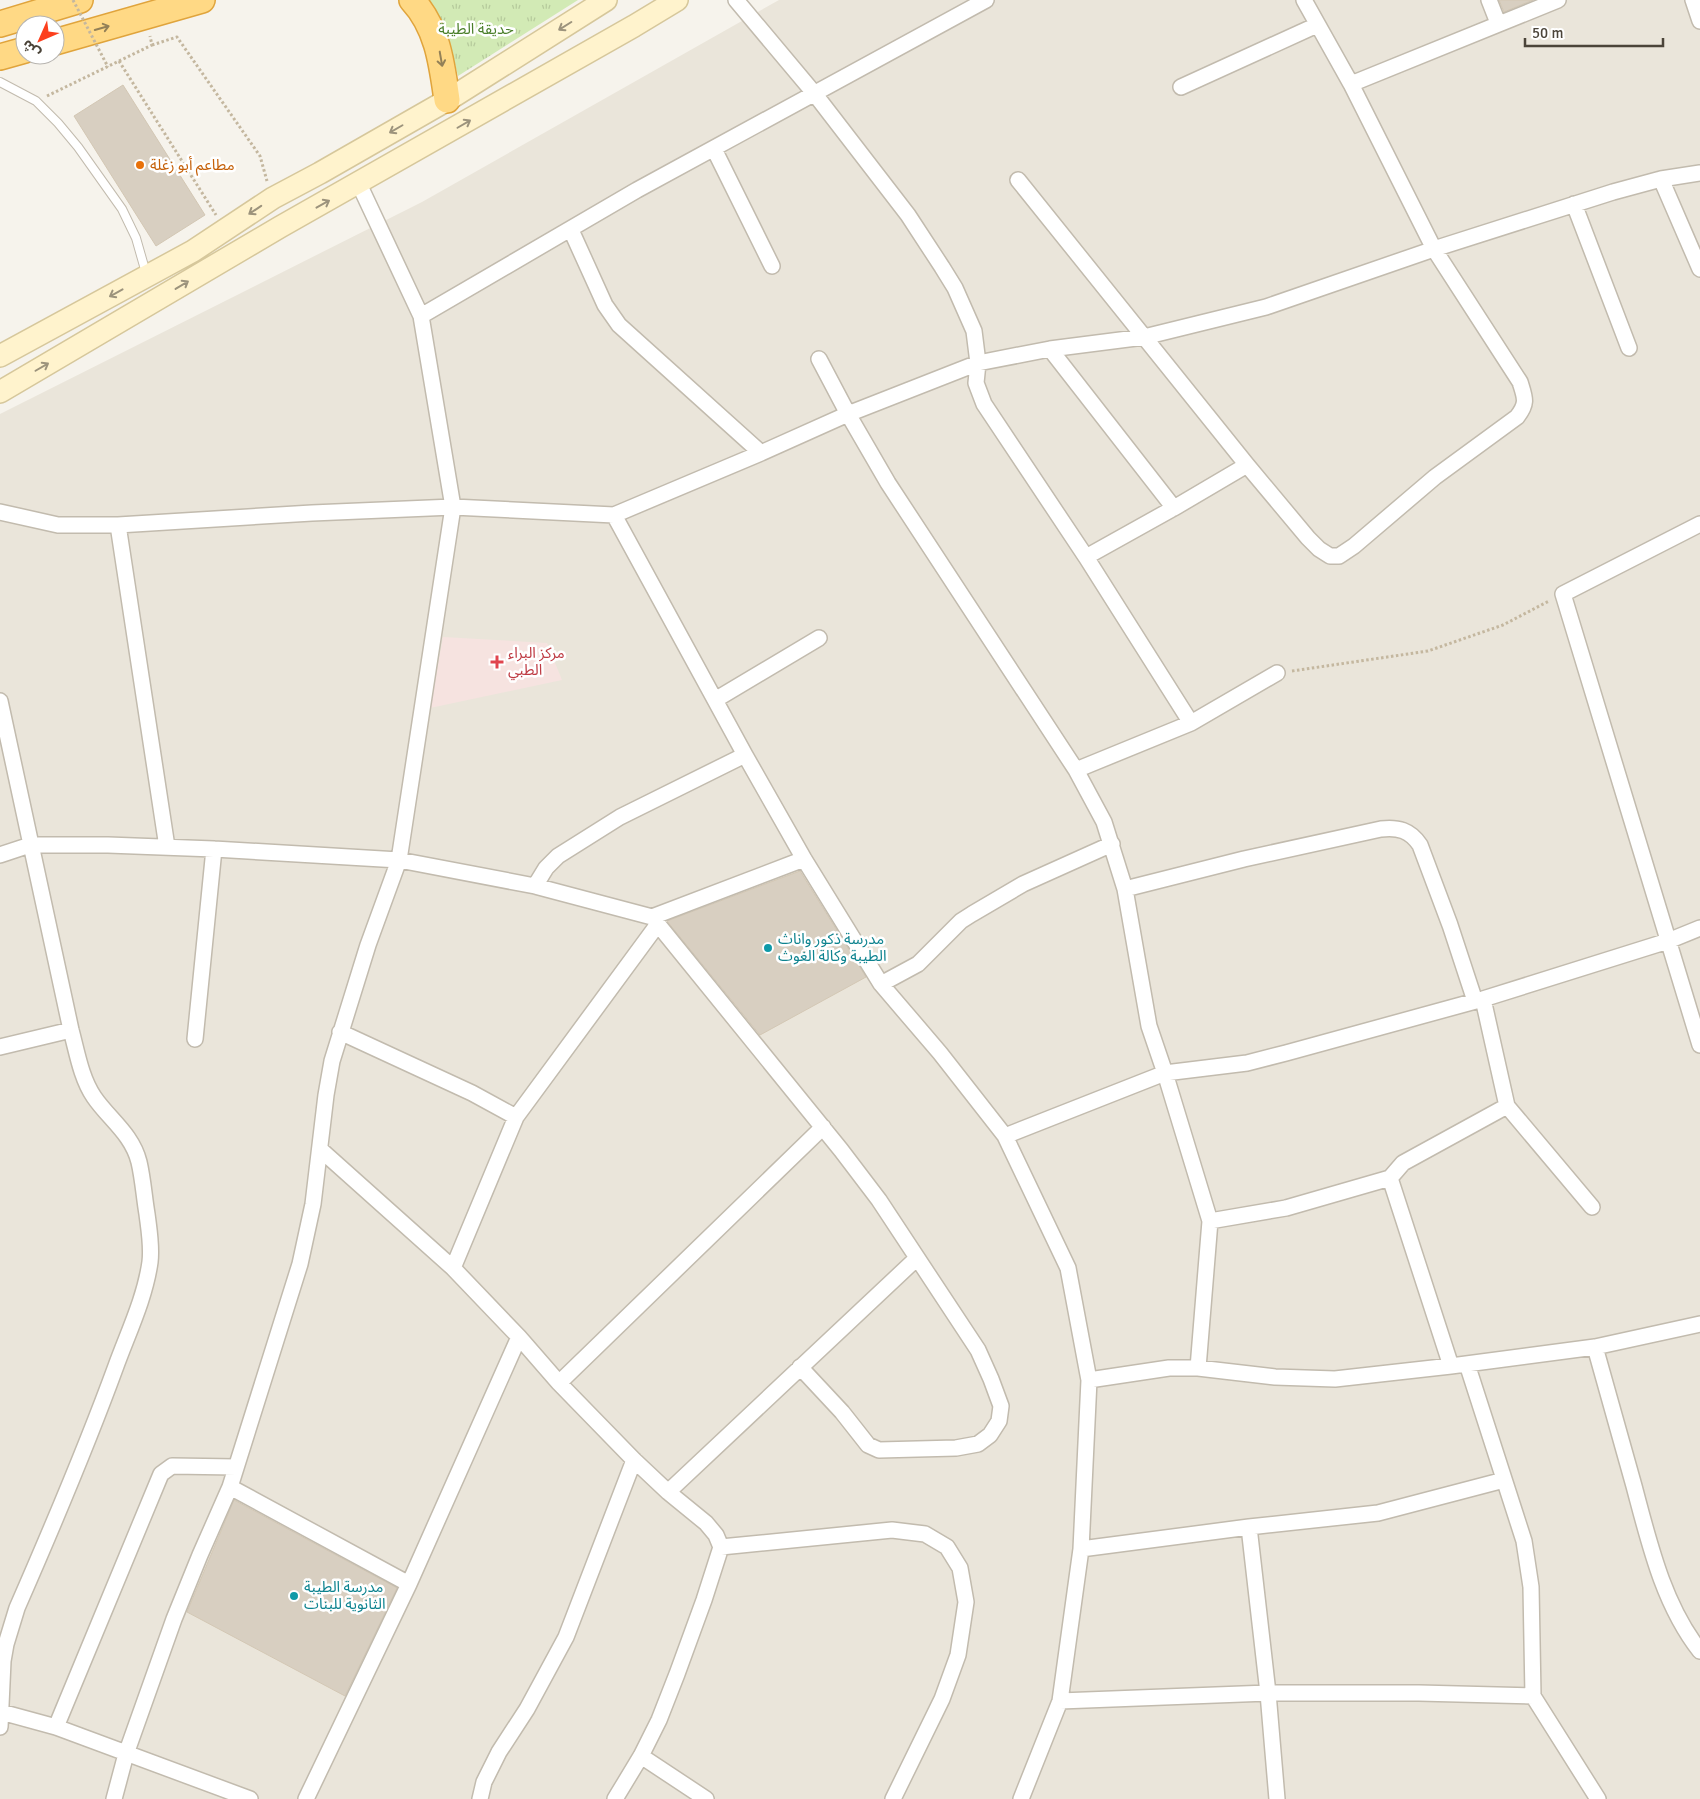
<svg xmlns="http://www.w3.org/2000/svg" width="1700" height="1799" font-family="Signika,'Noto Sans Arabic',sans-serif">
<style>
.residential{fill:#eae5da}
.medical{fill:#f6e3e0}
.park{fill:url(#park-tufts)}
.building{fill:#d8cfc1;stroke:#d3c7b4}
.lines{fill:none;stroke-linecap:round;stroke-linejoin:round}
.service-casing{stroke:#c2bbae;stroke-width:10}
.minor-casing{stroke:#c2bbae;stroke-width:18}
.secondary-casing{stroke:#d6c79b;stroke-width:24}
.trunk-casing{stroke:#e0a43c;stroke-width:28}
.path{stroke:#c4b79f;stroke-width:3;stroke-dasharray:2.5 2.5;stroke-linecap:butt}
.service{stroke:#fff;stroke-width:8}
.minor{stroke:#fff;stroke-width:15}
.secondary{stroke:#fff3cd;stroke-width:21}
.trunk{stroke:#ffd985;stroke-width:25}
.path-bridge{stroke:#c4b79f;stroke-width:3;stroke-dasharray:2.5 2.5;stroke-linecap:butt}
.oneway{stroke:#9c937c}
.oneway2{stroke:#938057}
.food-dot{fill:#e8710a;stroke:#fff;stroke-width:2}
.health-dot{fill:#e0444e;stroke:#fff;stroke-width:2}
.culture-dot{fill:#0f9aa8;stroke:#fff;stroke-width:2}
.labels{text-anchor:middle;stroke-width:5;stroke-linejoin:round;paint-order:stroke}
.park-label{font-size:15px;fill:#4a7f2a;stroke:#fff}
.food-label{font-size:15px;fill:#c56008;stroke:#fff;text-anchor:start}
.health-label{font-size:15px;fill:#be3a42;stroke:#fff;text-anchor:start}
.culture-label{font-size:15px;fill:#0d838f;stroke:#fff;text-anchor:start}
</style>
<defs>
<pattern id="park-tufts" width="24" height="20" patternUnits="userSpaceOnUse" patternTransform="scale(1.25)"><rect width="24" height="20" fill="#d2eab5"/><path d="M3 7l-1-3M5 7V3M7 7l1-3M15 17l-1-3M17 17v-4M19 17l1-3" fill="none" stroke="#b6ca9c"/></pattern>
</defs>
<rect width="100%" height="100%" fill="#f6f3ec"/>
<path class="residential" d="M779 0H1700V1799H0V414L422 202Z"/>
<path class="medical" d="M443 637 547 643 562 680 430 708Z"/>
<path class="park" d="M429 0H578L458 76C451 48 444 24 429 0Z"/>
<path class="building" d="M1499 0H1533L1504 12Z
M123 85 205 215 156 246 74 116Z
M800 871 866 977 760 1035 667 921Z
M234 1500 397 1588 345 1696 187 1612Z"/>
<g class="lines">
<defs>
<path id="service" d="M0 82 36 101 58 123 78 147 122 209 136 238 146 273"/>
<path id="minor" d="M736 0 814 93 908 215 942 267 955 288 974 331 978 363 976 383 984 404 1086 557 1191 723
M1489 0 1498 23
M1693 0 1700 21
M1351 84 1558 0
M1181 87 1317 25
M714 149 772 266
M1661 179 1700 269
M1018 180 1247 465 1308 538 1319 549 1330 556H1339L1354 546 1435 477 1517 417C1528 403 1525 398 1520 382L1434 249 1351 84 1304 0
M1574 204 1629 348
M571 230 605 305 619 325 761 453
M421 316 637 190 986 0
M1050 349 1174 508
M819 359 848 414 888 483 1076 770 1104 822 1125 889 1149 1026 1165 1073 1210 1221 1198 1368
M0 512 58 525H118L312 513 453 507 614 515 761 453 848 414 978 363 1050 349 1144 337 1266 307 1434 249 1613 192 1661 179 1700 173
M614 515 745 755 804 859 881 984 940 1053 1005 1136 1068 1268 1089 1380 1081 1549 1060 1701 1021 1799
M1700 524 1563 594 1700 1045
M118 525 167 847
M1086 557 1174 508 1247 465
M715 700 819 638
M0 701 71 1030C77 1052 81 1078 94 1097 109 1119 132 1134 139 1162 143 1179 144 1196 147 1214 149 1230 152 1246 150 1262 145 1298 128 1333 116 1366 86 1448 52 1528 17 1608L6 1644 3 1661 0 1727
M1076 770 1191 723 1277 673
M0 855 30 845H108L214 849 399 860 535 886 652 917 804 859
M535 886 546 868 558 856 620 817 745 755
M1125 889 1244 859 1381 829C1398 827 1410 830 1420 845L1450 925 1475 1001
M652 917 841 1150 879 1200 978 1350 991 1379 1001 1406 999 1421 990 1435 978 1444 956 1448 879 1450 868 1445 842 1412 800 1367
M881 984 918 964 961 921 972 914 1023 884 1112 844
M1483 999 1507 1106 1592 1207
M340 1032 472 1093 516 1117
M195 1039 214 849
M0 1047 71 1030
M1005 1136 1165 1073 1247 1063 1286 1053 1483 999 1668 941 1700 928
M321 1150 453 1268 519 1337 559 1383 634 1460 668 1492 706 1523 716 1535 721 1547 704 1600 677 1674 659 1720 641 1756 615 1799
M1390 1178 1451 1366
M1210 1221 1286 1208 1390 1178 1403 1163 1507 1106
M453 1268 516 1117 658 924
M1595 1347C1608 1393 1621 1439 1634 1486 1649 1542 1663 1604 1700 1651
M1467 1364 1524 1541 1531 1587 1533 1696 1598 1799
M1089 1380 1169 1368H1198L1275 1377 1335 1379 1451 1366 1595 1347 1700 1324
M559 1383 823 1127
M230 1487 409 1584
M668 1492 917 1258
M1249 1527 1268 1693 1277 1799
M721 1547 892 1530 925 1534 947 1547 960 1568 966 1602 958 1655 942 1699 893 1799
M1081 1549 1249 1527 1378 1513 1504 1480
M1060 1701 1268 1693H1419L1533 1696
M1 1712 56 1727 250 1799
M56 1727 161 1474 172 1466 236 1467
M641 1756 706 1799
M114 1799 126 1754 174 1619 200 1555 230 1487 300 1264 313 1204 326 1095 332 1061 368 945 399 860 453 507 421 316 359 184
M306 1799 409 1584 519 1337
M480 1799 484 1782 499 1752 527 1709 566 1637 634 1460"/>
<path id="secondary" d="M0 356 193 251 273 198 320 173 451 98 606 0
M0 392 280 227 634 26 677 0"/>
<path id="trunk" d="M412 0C438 28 442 65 447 100
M0 24 80 0
M55 42 202 0
M0 57 25 50"/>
</defs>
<use href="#service" class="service-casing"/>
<use href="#minor" class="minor-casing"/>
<use href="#secondary" class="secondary-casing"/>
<use href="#trunk" class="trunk-casing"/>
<path class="path" d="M152 45 177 37 260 156 267 181
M119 61 216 215
M47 96 152 45 150 36
M1292 671 1428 651 1503 625 1549 601"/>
<use href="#service" class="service"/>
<use href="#minor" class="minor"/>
<use href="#secondary" class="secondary"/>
<use href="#trunk" class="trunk"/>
<path class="path-bridge" d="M73 0 108 67"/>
</g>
<defs><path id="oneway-shaft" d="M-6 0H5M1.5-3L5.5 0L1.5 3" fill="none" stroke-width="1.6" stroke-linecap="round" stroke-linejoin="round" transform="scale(1.25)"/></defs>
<g class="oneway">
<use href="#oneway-shaft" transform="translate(565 26) rotate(148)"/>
<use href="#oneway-shaft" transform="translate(464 124) rotate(-30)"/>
<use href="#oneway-shaft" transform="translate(396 129) rotate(150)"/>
<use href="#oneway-shaft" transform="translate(323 204) rotate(-29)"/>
<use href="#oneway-shaft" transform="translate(255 210) rotate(146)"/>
<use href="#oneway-shaft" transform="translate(182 285) rotate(-31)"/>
<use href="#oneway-shaft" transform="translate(116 293) rotate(151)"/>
<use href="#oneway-shaft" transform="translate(42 367) rotate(-30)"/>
</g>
<g class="oneway2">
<use href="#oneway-shaft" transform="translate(102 28) rotate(-16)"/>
<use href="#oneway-shaft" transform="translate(441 59) rotate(80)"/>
</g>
<circle class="food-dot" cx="140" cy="165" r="5"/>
<path class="health-dot" d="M494.5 654.5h5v5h5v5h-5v5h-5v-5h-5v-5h5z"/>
<g class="culture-dot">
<circle cx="768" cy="948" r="5"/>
<circle cx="294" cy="1596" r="5"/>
</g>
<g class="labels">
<g class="park-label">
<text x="476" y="34">حديقة الطيبة</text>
</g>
<g class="food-label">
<text x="150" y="170">مطاعم أبو زغلة</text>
</g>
<g class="health-label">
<text x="508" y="658">مركز البراء<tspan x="508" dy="17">الطبي</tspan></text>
</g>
<g class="culture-label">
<text x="778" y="944">مدرسة ذكور واناث<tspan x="778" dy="17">الطيبة وكالة الغوث</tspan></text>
<text x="304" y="1592">مدرسة الطيبة<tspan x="304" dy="17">الثانوية للبنات</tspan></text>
</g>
</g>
<g transform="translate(40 40) rotate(225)"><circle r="24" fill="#ffffff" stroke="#b7b4b0"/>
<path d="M0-4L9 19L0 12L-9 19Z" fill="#fc3f1d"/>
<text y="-8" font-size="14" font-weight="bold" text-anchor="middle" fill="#4b4439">ش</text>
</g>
<path d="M1525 38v8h138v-8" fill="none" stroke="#4b4439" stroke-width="2.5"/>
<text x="1532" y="38" font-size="15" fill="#4b4439" stroke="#ffffff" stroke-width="4" paint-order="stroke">50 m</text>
</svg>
